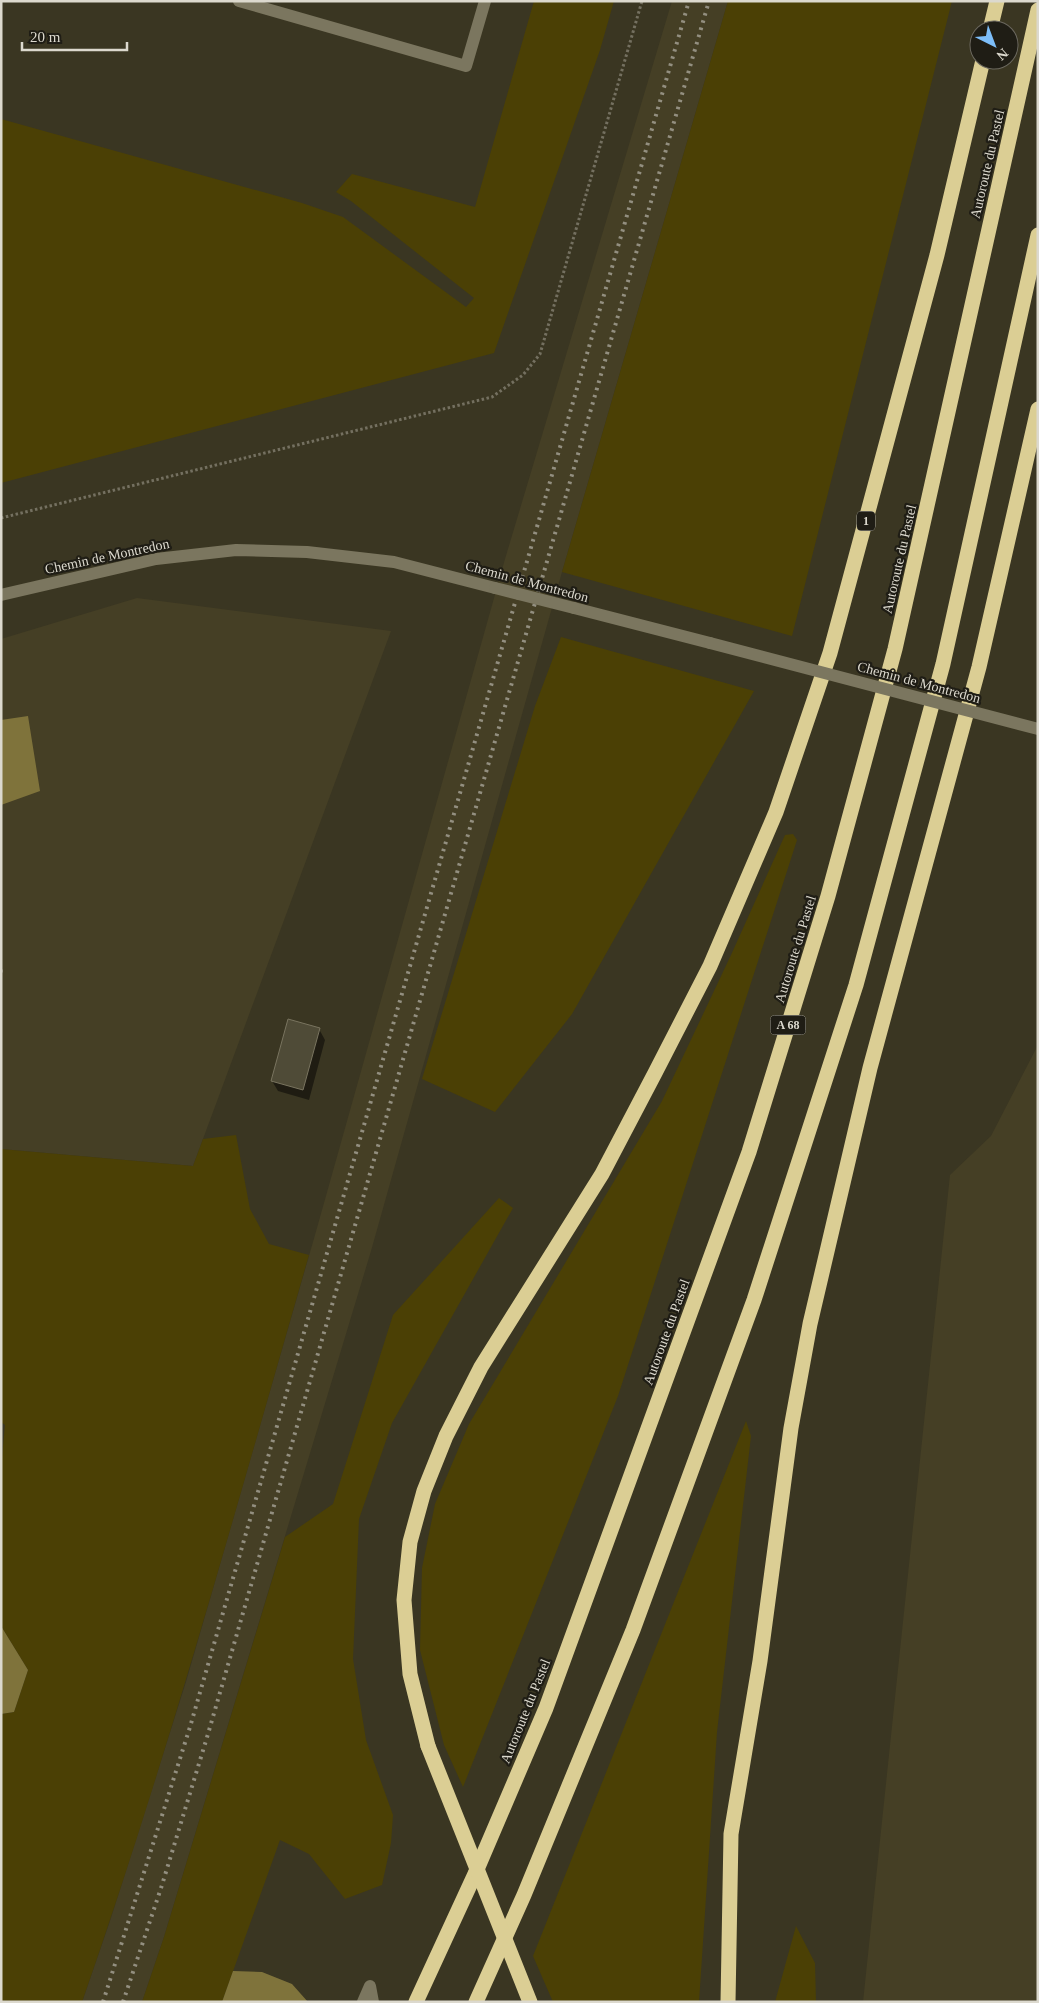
<svg xmlns="http://www.w3.org/2000/svg" width="1039" height="2003" font-family="Georgia,serif">
<style>
.built{fill:#453f25}
.green{fill:#4b4005}
.water{fill:#7f733b}
.shadow{fill:#0007}
.building{fill:#4f4b37;stroke:#79745f}
.lines{fill:none;stroke-linecap:round;stroke-linejoin:round}
.path{stroke:#747060;stroke-width:3;stroke-dasharray:2.5 2.5;stroke-linecap:butt}
.minor{stroke:#7b765f;stroke-width:12}
.highway{stroke:#dbce94;stroke-width:15}
.rail{stroke:#938f80;stroke-width:4;stroke-dasharray:2.5 5;stroke-linecap:butt}
.minor-bridge{stroke:#7b765f;stroke-width:12}
.highway-bridge{stroke:#dbce94;stroke-width:15}
.labels{text-anchor:middle;stroke-width:4.5;stroke-linejoin:round;paint-order:stroke}
.shield{fill:#1f1d15;stroke:#a3a196;stroke-width:1}
.shield-label{font-size:12px;font-weight:bold;fill:#dcd9ce}
.street-label{font-size:14px;fill:#dcd9ce;stroke:#1f1d15}
</style>
<rect width="100%" height="100%" fill="#3a3622"/>
<path class="built" d="M672 1H728L562 572 371 1251 164 1937 142 2002H82L110 1921 186 1682 315 1235 505 559Z
M137 598 391 631 193 1166 1 1149V639Z
M1038 1045V2002H863L950 1175 991 1136Z"/>
<path class="green" d="M534 1H614L600 50 494 353 1 483V119L302 203 343 217 466 307 474 298 351 201 336 192 352 174 475 207Z
M728 1H952L792 636 562 572Z
M561 637 754 691 572 1014 495 1112 422 1079 535 706Z
M793 834 797 840 618 1396 463 1787 444 1745 420 1650 422 1568 435 1504 469 1424 662 1101 731 955 785 835Z
M236 1135 250 1209 269 1244 309 1255C237 1505 168 1756 82 2002H1V1714L14 1712 28 1670 1 1626V1468L5 1425 1 1422V1149L193 1166 203 1139Z
M499 1198 513 1208 392 1423 359 1519 353 1659 366 1740 393 1815 391 1843 382 1885 345 1899 309 1854 280 1840 222 2002H142L164 1937 285 1537 333 1504 393 1315Z
M746 1421 751 1436 717 1732 699 2002H553L533 1956Z
M796 1926 815 1963 816 2002H775Z"/>
<path class="water" d="M28 716 40 791 1 805V720Z
M1 1626 28 1670 14 1712 1 1714Z
M233 1971 262 1972 292 1984 308 2002H222Z"/>
<path class="shadow" d="M319 1029 325 1040 309 1100 278 1091 272 1081Z"/>
<path class="building" d="M288 1019 320 1028 303 1090 271 1081Z"/>
<g class="lines">
<path class="path" d="M1 518 492 397 523 375 540 354 642 1
M1 971H3"/>
<path class="minor" d="M239 1 466 66 485 1
M1 595 156 559 236 550 307 552 394 562 495 588
M574 608 710 643
M363 2002 370 1986 373 2002"/>
<path class="highway" d="M990 30 997 1
M428 1746 410 1674 404 1600 410 1542 424 1491 446 1436 481 1367 602 1174 655 1073 710 966 776 812 830 653 937 255 983 60
M416 2002 475 1874 546 1708 749 1152 828 896 895 649 1038 10
M476 2002 524 1895 633 1630 754 1300 856 985 943 664 1038 235
M728 2002 731 1834 760 1661 791 1428 810 1324 870 1068 979 667 1038 409"/>
<path class="rail" d="M103 2002 190 1727 689 1
M123 2002 162 1885 208 1734 709 1"/>
<path class="minor-bridge" d="M495 588 574 608
M710 643 1038 729"/>
<path class="highway-bridge" d="M428 1746 530 2002"/>
</g>
<g class="labels">
<g class="shield">
<rect x="857" y="511.5" width="18" height="19" rx="4"/>
<rect x="770.5" y="1015.5" width="35" height="19" rx="4"/>
</g>
<g class="shield-label">
<text x="866" y="525">1</text>
<text x="788" y="1029">A 68</text>
</g>
<g class="street-label">
<text transform="translate(987 164) rotate(-77)" y="5">Autoroute du Pastel</text>
<text transform="translate(107 556) rotate(-12)" y="5">Chemin de Montredon</text>
<text transform="translate(899 559) rotate(-77)" y="5">Autoroute du Pastel</text>
<text transform="translate(527 581) rotate(15)" y="5">Chemin de Montredon</text>
<text transform="translate(919 682) rotate(15)" y="5">Chemin de Montredon</text>
<text transform="translate(795 949) rotate(-73)" y="5">Autoroute du Pastel</text>
<text transform="translate(666 1332) rotate(-70)" y="5">Autoroute du Pastel</text>
<text transform="translate(525 1711) rotate(-68)" y="5">Autoroute du Pastel</text>
</g>
</g>
<rect width="1039" height="2003" fill="none" stroke="#dcd9ce" stroke-width="5"/>
<g transform="translate(994 45) rotate(138)"><circle r="24" fill="#1f1d15" stroke="#6b685f"/>
<path d="M0-4L9 19L0 12L-9 19Z" fill="#7dbef9"/>
<text y="-8" font-size="14" font-weight="bold" text-anchor="middle" fill="#dcd9ce">N</text>
</g>
<path d="M22 42v8h105v-8" fill="none" stroke="#dcd9ce" stroke-width="2.5"/>
<text x="30" y="42" font-size="15" fill="#dcd9ce" stroke="#1f1d15" stroke-width="4" paint-order="stroke">20 m</text>
</svg>
